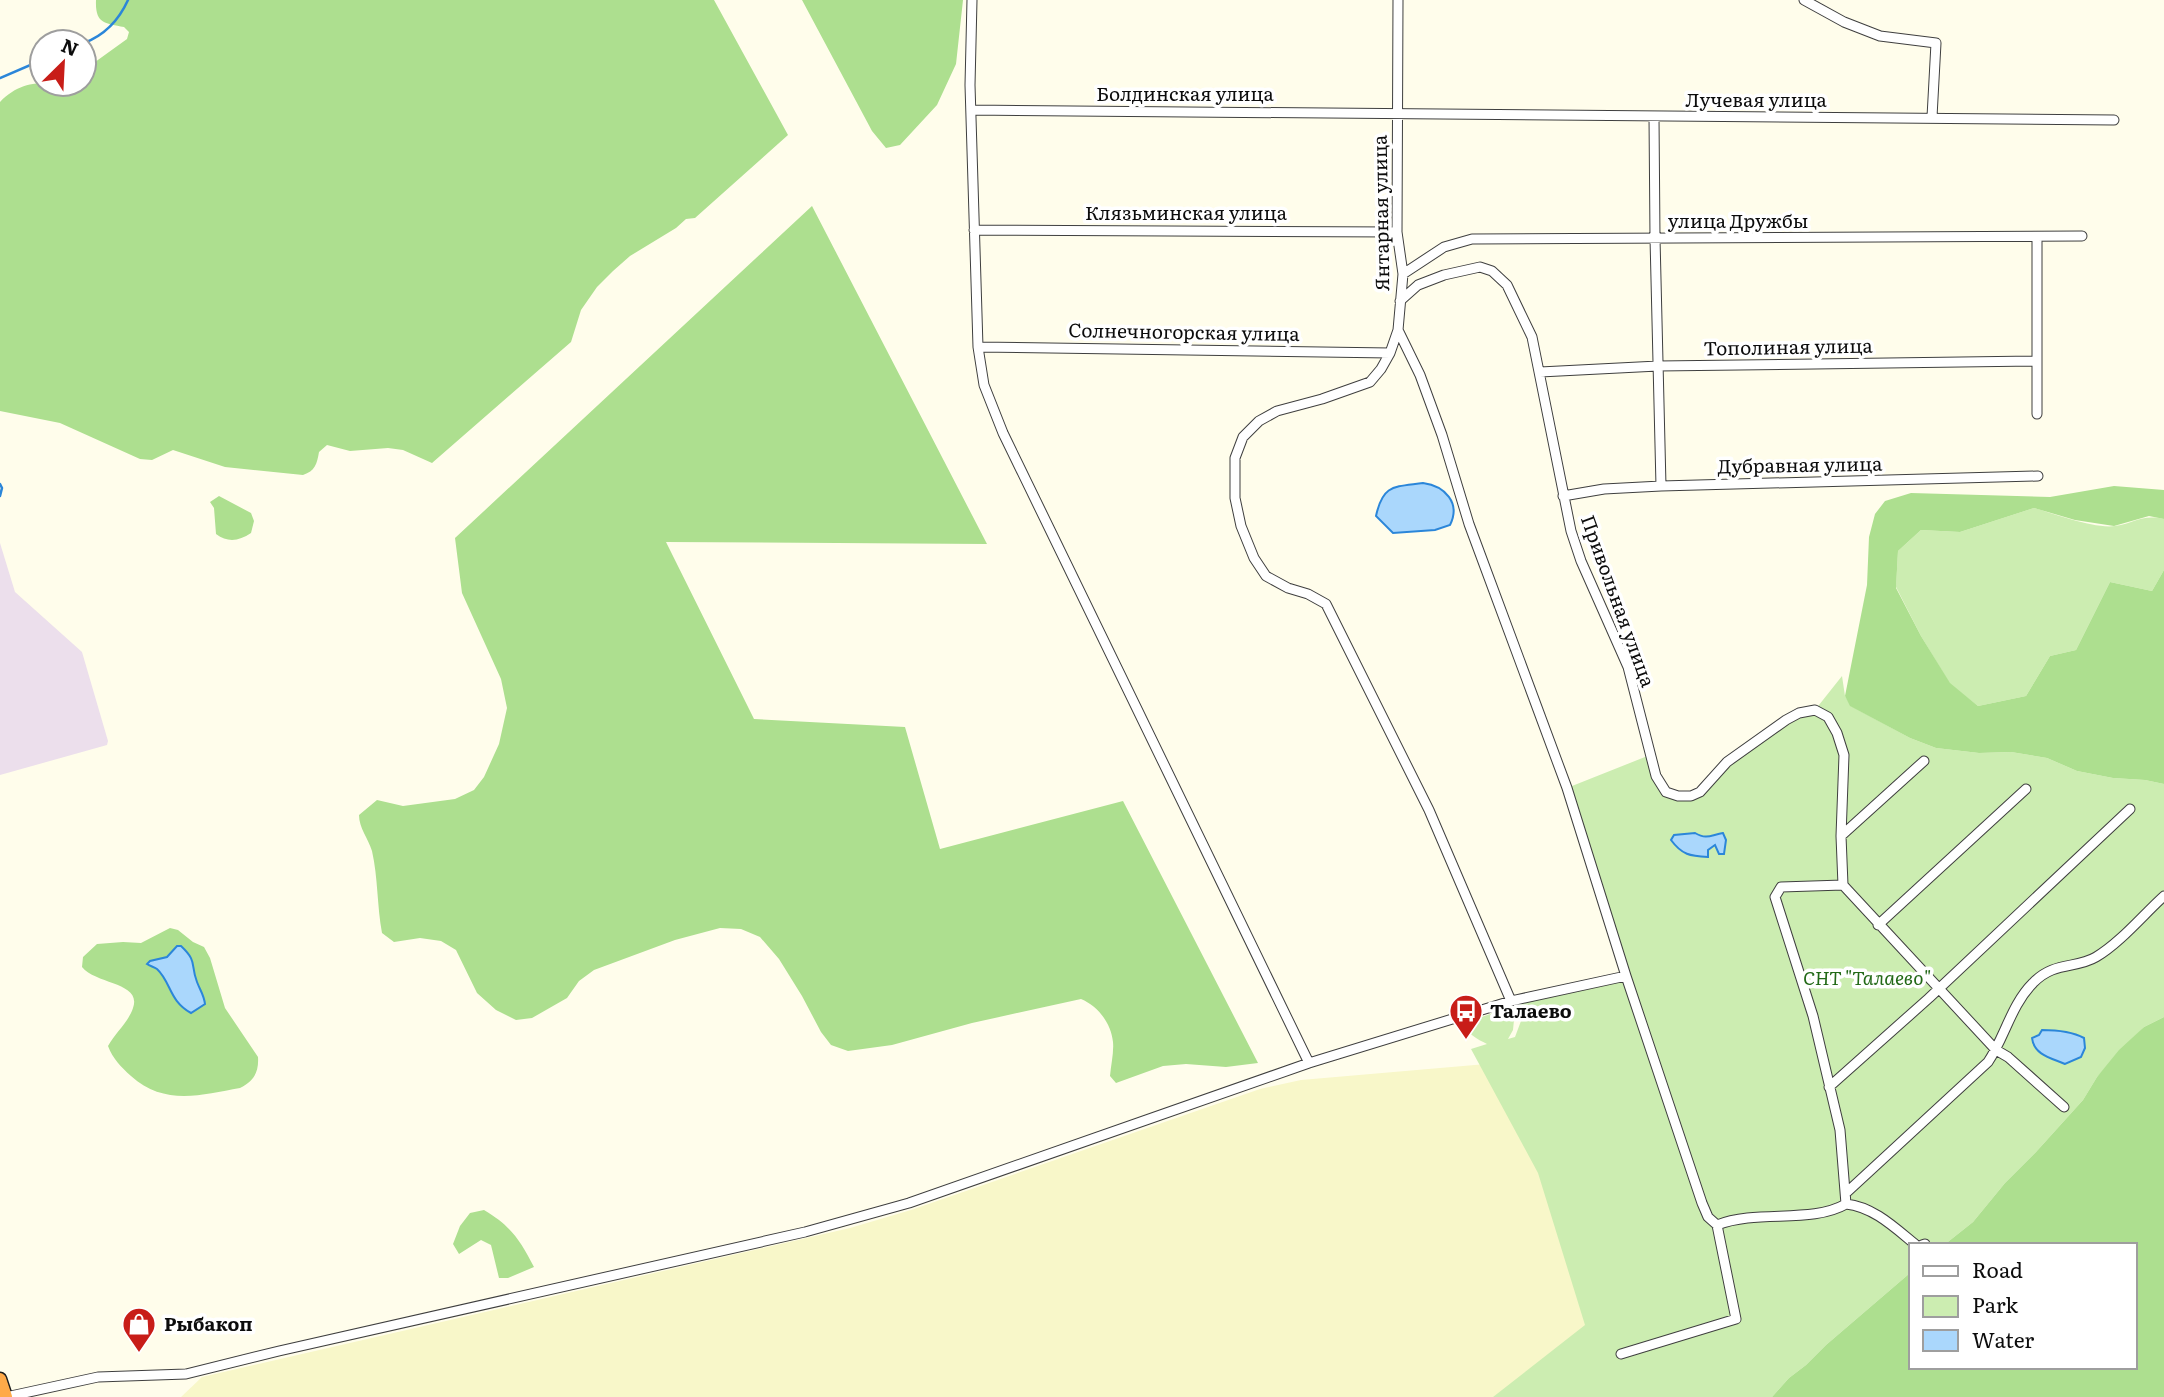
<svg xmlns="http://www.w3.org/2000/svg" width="2164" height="1397" font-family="Literata,serif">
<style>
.industrial{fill:#ecdfec}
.farmland{fill:#f8f7c9}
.green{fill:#ccedb1}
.forest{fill:#addf8f}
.water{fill:#aad7fc;stroke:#2b86d9;stroke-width:2}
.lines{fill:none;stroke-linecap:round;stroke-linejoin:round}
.stream{stroke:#2b86d9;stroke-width:2.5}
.minor-casing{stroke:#3f3f3f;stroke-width:11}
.highway-casing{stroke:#1d1d1d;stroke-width:15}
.minor{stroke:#fff;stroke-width:9}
.highway{stroke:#ffaa49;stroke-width:12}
.labels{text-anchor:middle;stroke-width:7;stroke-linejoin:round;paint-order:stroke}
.street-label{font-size:19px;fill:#0c0c0c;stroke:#fff}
.park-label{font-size:19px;font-style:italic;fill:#226917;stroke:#fff}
.poi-label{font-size:19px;font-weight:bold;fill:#0c0c0c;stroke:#fff;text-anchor:start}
</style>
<rect width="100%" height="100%" fill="#fffdeb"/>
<path class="industrial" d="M0 543 15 592 82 652 108 741 107 745 0 775Z"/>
<path class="farmland" d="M1521 1061 1598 1331 1513 1397H181L202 1377 850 1228 911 1210 1260 1089 1301 1080Z"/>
<path class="green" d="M2034 508C2055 514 2095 529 2115 526 2136 523 2141 514 2164 519V570L2152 591 2110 582 2076 650 2050 656 2026 696 1978 706 1950 684 1921 636 1896 587 1898 551 1921 530 1960 532Z
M1842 676 1845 696 1851 706 1910 738 1936 748 1979 753 2011 752 2047 758 2077 771 2113 778 2145 780 2164 784V1017L2144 1027 2097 1077 2083 1100 2036 1152 2005 1183 1973 1222 1944 1245H1910V1273L1826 1345 1806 1365 1789 1378 1772 1397H1493L1585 1325 1538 1173 1471 1049 1487 1044C1477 1039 1467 1034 1464 1023L1502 1010 1514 1020 1513 1030 1508 1039 1515 1037 1521 1021 1511 1001 1626 976 1567 788 1650 755 1666 792 1691 796 1719 769 1786 720 1815 710Z"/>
<path class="forest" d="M96 0H714L788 135 695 218 686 219 676 228 630 256 613 271 597 287 581 310 571 342 432 463 403 450 388 448 350 451 327 445 319 452C317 464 315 471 303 475L225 467 173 450 152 460 140 459 60 423 0 411V102C25 76 51 84 84 84V70L127 39 129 32 124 27C105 23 95 24 96 0Z
M802 0H963L956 64 937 105 900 145 886 148 872 131Z
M812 206 987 544 666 542 754 719 905 727 940 849 1123 801 1258 1063 1226 1067 1186 1064 1163 1066 1116 1083 1110 1076C1111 1065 1114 1052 1113 1042 1111 1023 1098 1006 1081 999L972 1023 892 1045 848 1051 831 1045 821 1032 802 996 779 959 760 937 741 929 720 928 675 940 594 970 579 981 567 998 532 1018 516 1020 496 1010 477 993 456 950 441 941 420 938 394 942 382 933C377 906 378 877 372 851 368 838 359 828 359 815L377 800 403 806 455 799 474 790 484 777 499 744 507 708 501 679 462 593 455 538Z
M2114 486 2164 490V519L2149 516 2114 526 2075 520 2034 508 1960 532 1921 530 1898 551 1896 588 1921 636 1950 683 1978 706 2026 696 2050 656 2076 650 2110 582 2152 591 2164 570V784L2145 780 2113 778 2077 771 2047 758 2011 752 1979 753 1936 748 1910 738 1850 706 1845 696 1867 585 1869 537 1875 514 1885 501 1911 493 2050 497Z
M219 496 251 513 254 521 251 533C239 541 228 543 216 534L214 508 210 502Z
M170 928 178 930 193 942 204 947 210 958 225 1008 258 1057C259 1072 254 1081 240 1088 201 1095 164 1106 131 1076 121 1067 113 1059 108 1046 115 1033 128 1023 133 1008 142 982 97 985 82 967L83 957 97 944 123 942 141 943Z
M2164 1017V1397H1772L1789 1378 1806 1365 1826 1345 1910 1273V1367H2134V1245H1944L1973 1222 2005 1183 2036 1152 2083 1100 2097 1077 2119 1050 2144 1027Z
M484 1210C511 1226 520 1240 534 1267L508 1278H499L491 1245 481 1240 459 1254 453 1244 460 1226 470 1213Z"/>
<path class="water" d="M1423 483C1445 486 1461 503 1450 525L1435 530 1393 533 1376 516C1383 484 1394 487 1423 483Z
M1695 833C1707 840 1711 835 1723 833L1726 840 1724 854H1719L1715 845 1708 850V857C1690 856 1682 855 1671 840L1674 835Z
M177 946H181C198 962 190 964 197 982 200 990 204 995 205 1004L191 1013C169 1001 171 982 157 969 154 967 150 966 147 964L150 961 167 957Z
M2042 1030C2057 1030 2071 1031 2084 1038L2085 1048 2081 1057 2065 1064C2051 1058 2034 1055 2032 1038L2039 1035Z"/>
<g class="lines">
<path class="stream" d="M84 43C105 35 119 20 128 0
M0 78 42 60
M0 484 2 488 0 496"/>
<defs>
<path id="minor" d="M972 0 970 85 978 347 984 385 1003 433 1309 1063
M1398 0 1397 232 1403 274 1398 330 1390 353 1381 369 1370 382 1322 399 1277 411 1259 421 1243 437 1235 458V498L1241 526 1254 558 1266 576 1288 588 1308 594 1326 604 1429 810 1511 1001
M1804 0 1844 22 1880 36 1936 43 1932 117
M971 110 2114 120
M1654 117 1655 238 1661 486
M974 230 1397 232
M2037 238V414
M1403 274 1444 247 1472 239 2082 236
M1400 301 1418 285 1444 275 1480 267 1492 271 1507 285 1532 337 1571 531 1581 561 1628 667 1656 776 1666 792 1678 796H1691L1700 792 1727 762 1786 720 1799 713 1815 710 1828 717 1837 733 1844 755 1841 836 1843 885 1781 887 1775 897 1813 1016 1840 1130 1846 1204C1811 1224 1758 1209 1717 1225
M1398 330 1420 375 1442 435 1469 524 1567 788 1626 976 1702 1203 1708 1217 1717 1225 1736 1319 1621 1354
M978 347 1390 353
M1540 372 1658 366 2035 361
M1563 496 1604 489 1661 486 2038 476
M1841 836 1924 761
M1843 885 1996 1050 2008 1057 2064 1107
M1878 925 2026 789
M1829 1087 1929 998 2130 809
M1846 1193 1988 1062C2005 1037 2011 1005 2033 983 2054 961 2076 969 2096 957 2120 943 2144 914 2164 896
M1846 1204C1874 1207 1895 1228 1916 1245
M1922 1245 1925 1244
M6 1397 98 1377 186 1374 279 1351 805 1232 909 1203 1309 1063 1511 1001 1626 976"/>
<path id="highway" d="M0 1379 6 1397"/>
</defs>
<use href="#minor" class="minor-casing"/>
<use href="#highway" class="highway-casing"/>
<use href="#minor" class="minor"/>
<use href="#highway" class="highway"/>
</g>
<defs>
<symbol id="bus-pin" viewBox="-11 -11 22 30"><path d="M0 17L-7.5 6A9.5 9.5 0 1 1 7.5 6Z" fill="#c81d18" stroke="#fff"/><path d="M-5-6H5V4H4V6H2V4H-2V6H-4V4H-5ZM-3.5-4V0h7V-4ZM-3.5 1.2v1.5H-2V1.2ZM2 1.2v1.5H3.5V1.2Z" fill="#fff"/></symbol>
<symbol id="shop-pin" viewBox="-11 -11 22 30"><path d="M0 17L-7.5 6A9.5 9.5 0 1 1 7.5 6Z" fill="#c81d18" stroke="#fff"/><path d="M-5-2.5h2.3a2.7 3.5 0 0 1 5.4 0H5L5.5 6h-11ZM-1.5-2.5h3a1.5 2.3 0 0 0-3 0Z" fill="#fff"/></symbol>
</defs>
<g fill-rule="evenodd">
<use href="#bus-pin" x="1447" y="992" width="38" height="52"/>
<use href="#shop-pin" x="120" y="1305" width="38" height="52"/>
</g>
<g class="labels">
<g class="street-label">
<text x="1185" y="101">Болдинская улица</text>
<text x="1756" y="107">Лучевая улица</text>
<text x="1186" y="220">Клязьминская улица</text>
<text transform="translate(1381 213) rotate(-91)" y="7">Янтарная улица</text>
<text x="1738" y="228">улица Дружбы</text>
<text transform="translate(1184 332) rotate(1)" y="7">Солнечногорская улица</text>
<text transform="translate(1788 347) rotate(-1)" y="7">Тополиная улица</text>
<text transform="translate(1800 465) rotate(-1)" y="7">Дубравная улица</text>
<text transform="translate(1618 601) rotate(70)" y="7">Привольная улица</text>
</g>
<g class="park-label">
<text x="1867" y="985">СНТ "Талаево"</text>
</g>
<g class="poi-label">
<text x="1490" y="1018">Талаево</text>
<text x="164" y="1331">Рыбакоп</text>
</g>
</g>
<rect x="1909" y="1243" width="228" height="126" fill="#ffffff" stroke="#9e9e9e" stroke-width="2"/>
<rect x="1923" y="1266" width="35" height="10" fill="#ffffff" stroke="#9e9e9e" stroke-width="2"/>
<text x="1972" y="1278" font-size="21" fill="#0c0c0c">Road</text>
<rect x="1923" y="1296" width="35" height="21" fill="#ccedb1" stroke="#9e9e9e" stroke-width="2"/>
<text x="1972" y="1313" font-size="21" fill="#0c0c0c">Park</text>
<rect x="1923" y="1330" width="35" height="21" fill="#aad7fc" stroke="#9e9e9e" stroke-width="2"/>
<text x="1972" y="1348" font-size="21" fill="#0c0c0c">Water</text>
<g transform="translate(63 63) rotate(24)"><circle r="33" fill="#ffffff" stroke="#9e9e9e" stroke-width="2"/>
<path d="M0-5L12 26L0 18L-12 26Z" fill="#c81d18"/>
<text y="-10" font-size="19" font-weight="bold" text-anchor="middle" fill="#0c0c0c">N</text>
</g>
</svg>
